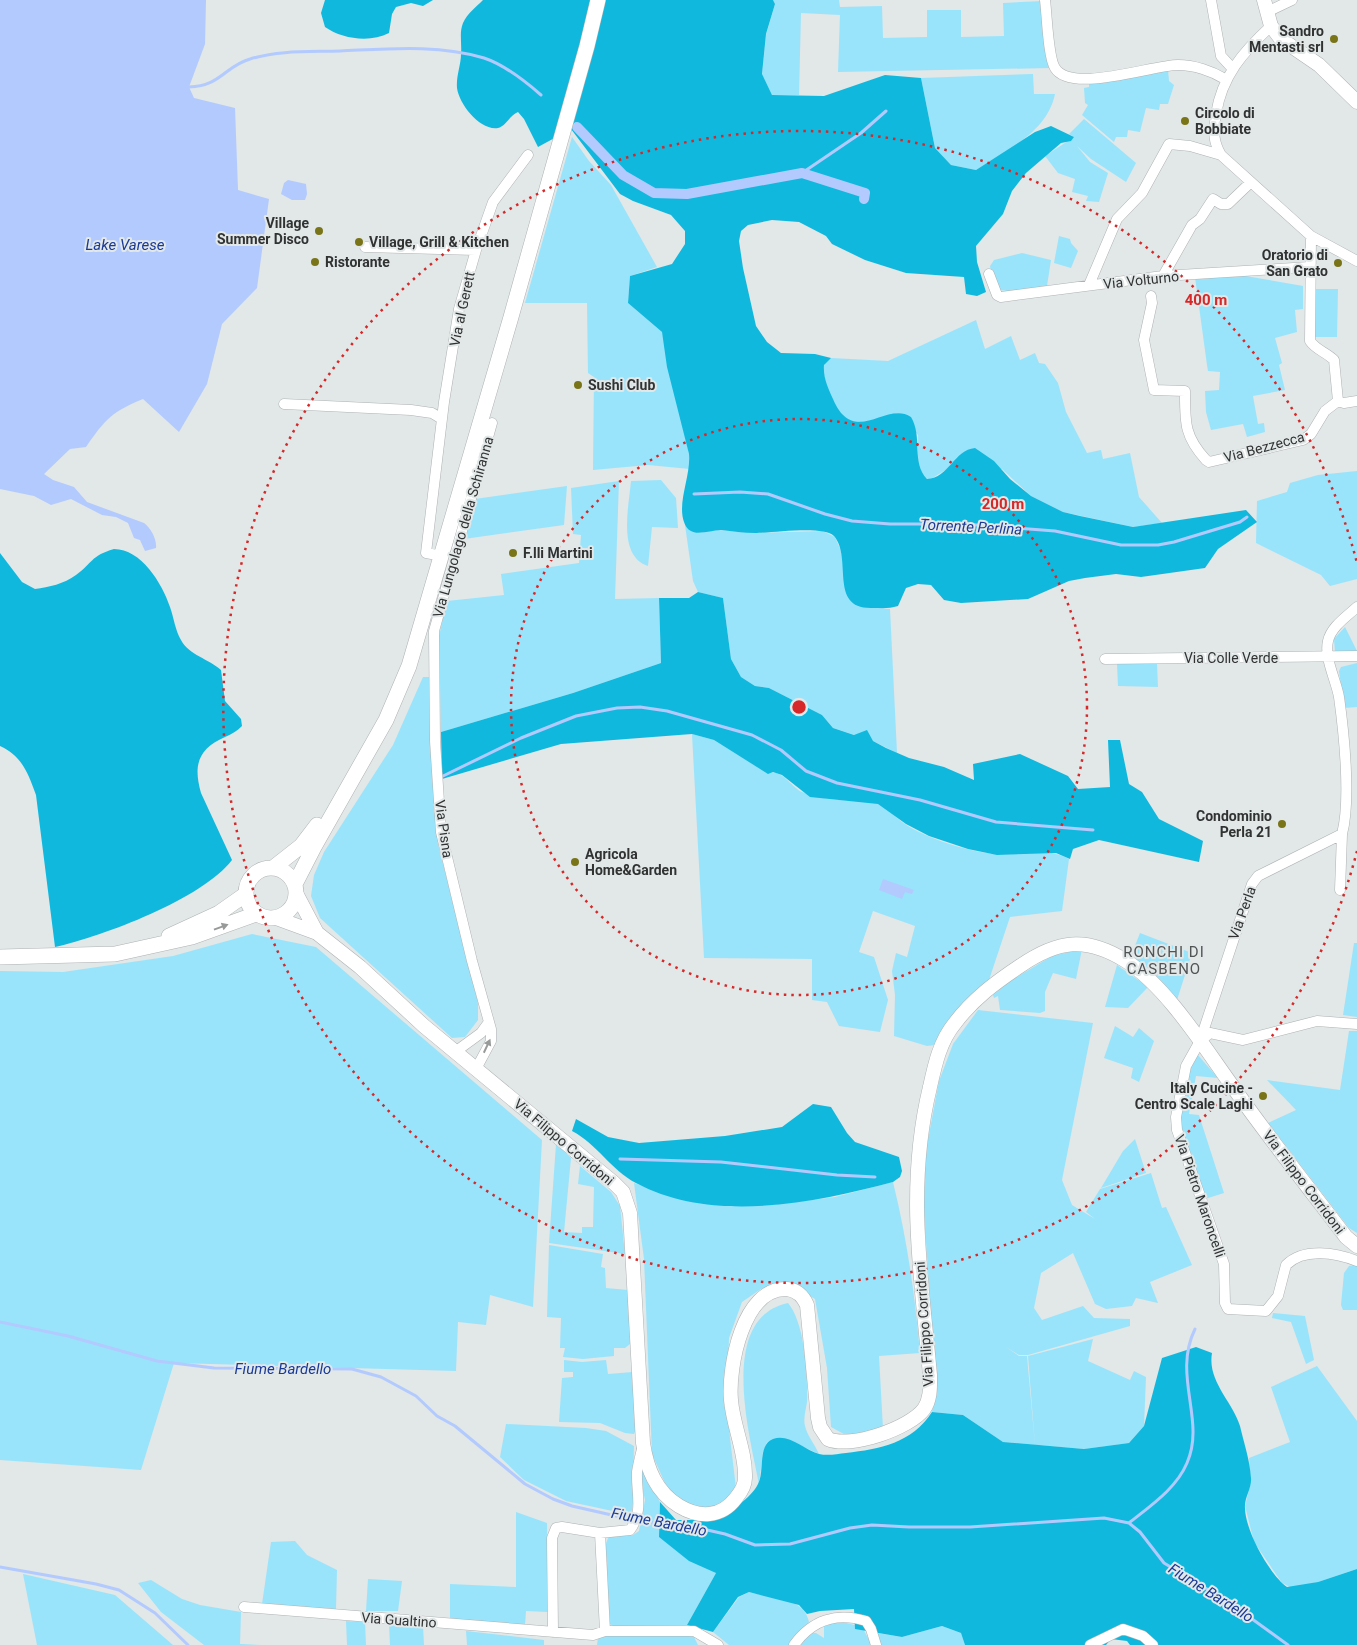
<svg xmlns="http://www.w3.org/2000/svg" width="1357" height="1645" font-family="Roboto,sans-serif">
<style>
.green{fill:#99e4fb}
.forest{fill:#11b8dd}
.water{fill:#b2cafe}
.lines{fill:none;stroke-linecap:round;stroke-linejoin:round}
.stream{stroke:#b2cafe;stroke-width:3}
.canal{stroke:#b2cafe;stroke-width:10}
.street-casing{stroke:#aeb2b3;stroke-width:11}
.secondary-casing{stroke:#aeb2b3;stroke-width:15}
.primary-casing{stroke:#aeb2b3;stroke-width:16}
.street{stroke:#fff;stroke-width:10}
.secondary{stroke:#fff;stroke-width:14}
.primary{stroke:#fff;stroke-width:15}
.oneway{fill:#989999}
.ring{fill:none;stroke:#d62828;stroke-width:2.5;stroke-dasharray:2.5 5}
.poi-dot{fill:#797418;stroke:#e2e7e8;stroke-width:2}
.labels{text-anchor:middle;stroke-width:4;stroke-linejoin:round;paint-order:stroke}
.poi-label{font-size:14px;font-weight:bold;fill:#313333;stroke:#e2e7e8;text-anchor:start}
.street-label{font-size:14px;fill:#313333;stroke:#e2e7e8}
.water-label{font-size:15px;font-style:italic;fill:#193a99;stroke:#e2e7e8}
.neighbourhood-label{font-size:15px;letter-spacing:1px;fill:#515455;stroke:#e2e7e8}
.centre{fill:#d62828;stroke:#e2e7e8;stroke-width:2.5}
.ring-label{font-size:15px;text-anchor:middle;font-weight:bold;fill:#d62828;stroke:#e2e7e8;stroke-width:4;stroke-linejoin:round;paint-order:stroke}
</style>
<rect width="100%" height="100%" fill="#e2e7e8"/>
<path class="green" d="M773 0H839L840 7 882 6 883 38 927 37V10H961V37L1004 36 1003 3 1043 1 1051 68 838 72 840 15 801 13 799 95H772L762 75 766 35 775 4Z
M1168 70 1169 81 1174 85 1168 104H1160L1159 110 1146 108 1140 132 1128 130 1127 137H1116L1114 142 1082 115 1088 105 1085 103 1084 88 1089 87V83Z
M1033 74 1034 94H1055C1047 133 1006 150 976 170L951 165 935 148 921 78Z
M1084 119 1136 163 1126 182 1091 159 1077 146 1090 162 1108 173 1099 202 1086 201 1088 196 1072 192 1075 179 1058 173 1045 156 1074 137 1069 134Z
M572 137 589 161 611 185 657 267 630 276 628 303 662 332 689 454 690 469 648 465 593 470 594 377 588 373 587 303H525Z
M1059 236 1070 239 1071 243 1078 251 1071 268 1054 263Z
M1022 253 1051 260 1047 286 1015 292 1000 290 993 280 990 266 994 260Z
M1234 274 1303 286V309L1295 310 1297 332 1275 338 1282 363 1279 365 1285 390 1253 396 1258 424 1264 423 1265 432 1247 437 1243 424 1211 430 1206 412 1205 391 1219 390 1220 372 1208 371 1207 365 1195 277Z
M1315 289H1338L1337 337H1314Z
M976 320 985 349 1011 336 1020 360 1035 353 1039 363 1045 364 1058 383 1066 412 1087 453 1101 450 1103 459 1130 453 1139 497 1162 523 1133 527 1063 512 1031 496 1002 469 949 468 929 480C914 470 919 450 918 435L898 413C885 417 866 424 852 421 838 418 821 380 824 367 824 363 827 361 831 358L888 361Z
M1357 471V579L1330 586 1321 575 1256 543 1257 501 1287 492 1290 483 1318 475Z
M661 480 676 498 678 528 652 527 648 566C617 556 629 506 631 481Z
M619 481 615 599 659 598 661 663 573 693 441 732 439 636 447 601 504 595 501 574 579 563 581 535 573 534 571 488Z
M567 486 564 525 464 539 475 499Z
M685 525 698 533 718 530 754 533 823 531 835 537 841 551 844 568 876 608 890 609 897 753 873 741 833 728 822 715 769 688 755 686 741 677 731 659 723 598 698 592 693 581Z
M1345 627 1357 651 1335 652 1334 639Z
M1357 663V707L1344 708 1339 671 1341 667Z
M1117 664H1157L1158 687 1118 686Z
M423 677H430L438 844 478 1003V1020L465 1037 452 1038 320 918 311 896 314 875 324 852 393 745Z
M692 734 714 740 767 773C782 768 791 787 802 792 809 795 818 796 824 798 841 802 866 798 881 805 890 810 896 818 905 824 927 839 968 851 994 854 1019 857 1046 846 1069 859L1062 911 1010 917 988 983 952 1016 935 1045 927 1046 894 1036 895 995 892 971 896 953 907 957 915 926 873 911 859 952 874 957 888 1000 880 1032 839 1026 827 1002 812 1000V959L704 958Z
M1140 933 1192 953 1177 1000 1131 956Z
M252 934 316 947 542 1140 533 1307 490 1295 486 1325 458 1322 456 1371 174 1363 141 1470 0 1460V971L63 972 173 956Z
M1354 943H1357V1017L1343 1015Z
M1082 949 1076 979 1053 973 1045 992V1011L1040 1013 1000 1010 998 996 994 998 993 995 1010 981 1052 956Z
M1117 965 1148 987 1128 1008 1105 1007Z
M978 1010 1093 1023 1062 1180 1072 1205 1095 1219 1086 1212 1100 1189 1151 1173 1162 1208 1166 1207 1192 1265 1150 1282 1158 1303 1136 1298 1132 1306 1106 1309 1095 1304 1073 1253 1041 1273 1034 1308 1042 1320 1083 1306 1094 1318 1130 1319V1326L1028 1355H1019L1006 1347 1019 1356H1027L1035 1445 1028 1356 1093 1339 1088 1361 1130 1380 1134 1371 1146 1377 1144 1426 1129 1443 1084 1449 1003 1442 963 1415 932 1412 934 1401V1356L923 1200 924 1161 939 1081 953 1044Z
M1115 1026 1133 1037 1139 1028 1154 1041 1139 1082 1131 1078 1133 1068 1104 1058Z
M1349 1031H1357V1233L1349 1228 1268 1123 1296 1110 1267 1080 1340 1090Z
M1197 1054 1218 1078 1196 1076 1189 1114 1199 1115 1224 1193 1205 1199 1178 1127 1182 1087Z
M1135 1139 1146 1173 1101 1188 1123 1151Z
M556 1144 571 1158 564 1232 582 1233V1227H593L594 1187 578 1184 580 1166 611 1192 620 1206 625 1254 549 1243Z
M893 1182C907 1239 915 1295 920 1353L879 1356 883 1429 851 1438 831 1427 827 1368 815 1299 800 1290 780 1286 761 1289 742 1302 729 1338 727 1391 730 1438 736 1488 731 1499 714 1509 699 1511 681 1503 668 1490 652 1454 644 1259 634 1183 682 1199 771 1205 835 1197Z
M549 1245 603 1254 601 1267 605 1268 606 1288 628 1290 630 1344 625 1348H614V1356L583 1359 563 1357 565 1348H560L561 1318 547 1317Z
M1354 1265 1357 1266V1310H1343L1341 1305 1344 1273 1349 1266Z
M788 1303C805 1323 808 1377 807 1402 806 1409 803 1419 805 1426 807 1435 815 1445 819 1454L784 1438 767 1442 763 1452 759 1484C750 1436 717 1318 788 1303Z
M1273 1313 1305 1316 1314 1360 1306 1364 1291 1322 1272 1318Z
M564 1360 582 1362 606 1360 608 1374 633 1372 636 1429 634 1434 625 1433 600 1423 559 1422 562 1378 573 1377V1372H564Z
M1317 1366 1357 1421V1569L1318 1582 1292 1588 1282 1583 1254 1542 1245 1506 1251 1481 1249 1458 1290 1442 1271 1387Z
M506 1424 586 1428 606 1431 634 1446C633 1469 636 1493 631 1515L566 1501 524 1480 500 1457Z
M642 1467 660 1502 659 1537 716 1573 687 1625 613 1626 610 1624 604 1548 609 1536 633 1535 639 1531 645 1500 642 1487Z
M516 1512 547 1523 548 1612 526 1611 525 1625 450 1620V1584L516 1587Z
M295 1541 307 1555 337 1570 336 1609 262 1604 271 1542Z
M23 1574 115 1595 173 1645H37Z
M368 1579 402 1581 398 1611H366Z
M151 1580 182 1599 200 1605 241 1612 240 1644 261 1645H204L161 1612 138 1583Z
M749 1592C770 1598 804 1597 809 1622L790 1645H729L713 1632 739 1597Z
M346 1621 365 1622 366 1645H347Z
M839 1621 862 1627 872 1645H797L808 1633H816L824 1638V1624Z
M389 1623 423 1626 424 1645H390Z
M942 1626 961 1633 965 1645H880L877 1633 902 1637Z
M466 1631 544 1640V1645H467Z
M668 1632 694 1637 698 1645H597L598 1637 610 1634Z"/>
<path class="forest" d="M325 0H433L423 6 411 3 396 7 392 14 389 33C370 43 342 39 325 27L321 13Z
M483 0H773L775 4 766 34 762 74 772 95 824 96 885 75 921 78 935 148 951 165 976 170 1035 132 1051 126 1074 137 1071 141 1061 143 1026 173 1012 191 1003 214 976 246 977 262 986 292 977 296 966 294 964 277 906 273 865 260 832 244 826 236 799 222 772 220 748 225 741 231 739 241 743 268 756 326 767 342 781 353 815 354 831 358 824 365C823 378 828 388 833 399 854 448 886 400 911 417 923 437 911 462 927 479 949 478 954 450 975 448L994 461 1010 479 1031 496 1063 512 1080 516 1133 527 1246 510 1257 522 1218 549 1205 568 1141 577 1116 574 1085 578 1069 581 1028 599 961 603 944 600 931 585 918 584 906 588 898 606C889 609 881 608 872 608 828 609 853 558 834 536 824 525 771 533 755 533 743 533 733 531 721 530 708 530 690 540 684 522 677 502 691 476 689 454L667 367 662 332 628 303 630 276 672 264 685 244V231L671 215 633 201 620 194 571 129 538 147 524 119 518 112C510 115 506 126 498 128 480 131 459 104 457 88 456 76 461 65 461 54 462 43 459 33 463 23 467 14 476 7 483 0Z
M114 549C141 549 162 583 170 607 174 618 175 630 181 640 189 655 209 659 221 670L225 701 241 719 242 726C237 731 232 734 225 737 198 749 193 765 201 793L232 860C202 899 104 936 55 947L36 795C28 773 22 756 0 746V553L22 582 35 589C49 587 64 584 76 575 93 563 90 556 114 549Z
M698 592 723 598 731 659 741 677 755 686 769 688 822 715 833 728 854 735 867 730 873 741 886 748 909 758 944 767 974 780 973 764 1020 754 1068 776 1078 789 1110 787 1108 740H1120L1129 784 1142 792 1159 819 1203 841 1199 862 1099 840 1073 849 1070 859 1056 853 997 855 968 849 929 836 906 824 878 804 810 797 782 775 773 772 768 774 714 740 692 734 561 744 442 779 441 732 573 693 661 663 659 598H689Z
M813 1104 831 1107 847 1133 855 1142 899 1157 902 1171 900 1177 893 1182C814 1203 713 1224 636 1183 611 1170 597 1144 572 1131L576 1119 608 1137 639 1143 725 1136 782 1127Z
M1196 1347 1212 1353C1207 1381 1233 1402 1240 1426 1244 1443 1250 1461 1251 1478 1252 1488 1244 1498 1245 1508 1245 1530 1269 1574 1287 1587L1318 1582 1357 1569V1645H1130L1127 1641 1111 1639 1106 1645H965L961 1633 942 1626 902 1637 855 1629 854 1609 820 1611 807 1614 799 1605 749 1592 738 1597 713 1632 687 1625 716 1573 689 1561 659 1537 660 1502 676 1520C704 1520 717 1522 740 1504 747 1498 754 1492 758 1484 765 1472 757 1445 773 1439 789 1433 804 1450 819 1454 828 1456 837 1454 846 1453 880 1449 912 1443 932 1412L963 1415 1003 1442 1084 1449 1129 1443 1144 1426 1162 1358Z"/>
<path class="water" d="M0 0H206L205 44 189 87 194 98 235 108 238 190 269 199 257 288 222 324 207 384 179 432 143 399C112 412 106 418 86 447L70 449 44 474 53 480 74 487 87 502 144 523C151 528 157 540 156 548L145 551 140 540 134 538 128 523 116 517 102 515 71 499 51 505 34 496 0 489Z
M288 180 306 184 307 194 305 200H292L281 194 284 183Z
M883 879 914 890 912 894 905 892 902 899 879 890Z"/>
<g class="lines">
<path class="stream" d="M189 87C221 86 225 66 250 59 279 50 310 52 340 51 387 49 438 44 484 58 505 65 525 81 541 95
M802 173 861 133 886 111
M694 494 740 492 768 494 825 514 852 521 890 524H964L1055 531 1121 545H1158L1174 542 1240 522 1247 517
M441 777 521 738 576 716 617 708 640 707 667 711 752 735 781 750 806 771 837 783 920 800 996 822 1093 830
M620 1159 721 1162 837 1175 875 1177
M0 1322 68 1336 157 1361 214 1368 352 1369 381 1377 416 1396 437 1416 455 1426 525 1484 553 1499 572 1506 638 1521 694 1527 725 1534 755 1545 790 1544 850 1528 872 1525 909 1527H970L1104 1518 1129 1523 1140 1532 1164 1563 1230 1603 1288 1645
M1129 1523C1150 1506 1176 1489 1187 1463 1206 1420 1172 1376 1195 1329
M0 1567 96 1584 119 1590 155 1613 188 1645"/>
<path class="canal" d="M577 127 623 175 654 193 687 194 802 173 865 193 864 199"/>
<defs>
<path id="street" d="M1045 0C1047 15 1048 57 1055 68 1071 94 1152 65 1178 65 1194 65 1212 71 1225 79
M1211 0 1221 56 1233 69
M1267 12 1292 0
M1271 26C1243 52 1222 76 1216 114 1214 131 1212 139 1221 155L1311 236 1310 341C1316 350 1326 352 1334 360L1338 401
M1311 236 1357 261
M365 247 476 250
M989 274 997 295 1001 297 1163 276 1309 267
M1163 276 1192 225 1200 219 1213 199 1221 204H1228L1250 183
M1089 285 1117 219 1142 193 1169 144 1190 146 1221 155
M1151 296 1152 303 1144 340 1154 390 1185 391C1185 422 1184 436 1206 460L1209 462 1303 440 1311 434 1325 411 1338 401
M1338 401 1344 403 1357 401
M284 404 411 410 432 413 442 419
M443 556 426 553 444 402 459 309 476 250 493 202 528 155
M1357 607C1346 617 1331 627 1328 641 1324 658 1336 680 1339 697 1344 733 1351 800 1342 834L1258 876 1252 884 1200 1041 1186 1066 1176 1117 1177 1130 1224 1264 1225 1303 1228 1309 1266 1311 1278 1296 1286 1265C1304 1247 1336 1253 1357 1261
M1105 659 1357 656
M1340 890 1342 834
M1200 1041 1210 1033 1243 1040 1317 1021 1357 1024
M455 1052 481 1033 489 1022
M476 1069 491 1041V1029L472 961 441 832 435 741 434 631 492 423
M600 1533 605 1631
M244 1607 593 1635 605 1631H694L718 1645
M553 1632 552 1538 556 1528 562 1527 600 1533 630 1530C644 1511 636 1493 637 1472 638 1465 640 1457 642 1449
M794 1645C812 1620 837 1612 866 1621L871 1629 876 1645
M1090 1645 1123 1629 1143 1636 1153 1645"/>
<path id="secondary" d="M1264 0 1271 26 1281 39 1319 65 1357 102
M297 895 317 933
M276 918 317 933 360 967 424 1026 614 1183 623 1192 630 1213 643 1443C647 1469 656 1492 679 1506 699 1518 721 1518 736 1498 741 1492 745 1486 745 1478 746 1452 733 1426 731 1400 728 1367 743 1287 787 1289 796 1290 803 1296 807 1305L818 1418 820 1427 828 1439C851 1449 910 1428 924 1409 931 1399 930 1386 930 1375 921 1275 906 1186 930 1087 935 1064 940 1041 955 1023 973 999 996 982 1020 966 1058 940 1086 936 1126 961 1167 987 1204 1047 1233 1087 1269 1138 1308 1187 1346 1237L1357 1246"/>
<path id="primary" d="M246 893a25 25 0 1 1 50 0a25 25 0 1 1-50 0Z
M273 868 301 846 317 825
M295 884 314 847 386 720 409 666 511 317 587 46 598 0
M169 936 219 913 246 894
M0 957 115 954 192 937 256 914"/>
</defs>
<use href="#street" class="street-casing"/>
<use href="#secondary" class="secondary-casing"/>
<use href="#primary" class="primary-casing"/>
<use href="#street" class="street"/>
<use href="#secondary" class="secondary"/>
<use href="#primary" class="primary"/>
</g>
<defs><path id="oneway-solid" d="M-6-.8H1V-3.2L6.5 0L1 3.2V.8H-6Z" transform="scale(1.25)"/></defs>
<g class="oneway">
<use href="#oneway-solid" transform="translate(221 927) rotate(-20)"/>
<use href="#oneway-solid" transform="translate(487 1046) rotate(-65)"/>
</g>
<g class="ring">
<circle cx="799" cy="707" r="288"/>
<path d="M1357 851A576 576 0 1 1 1357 563"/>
</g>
<g class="poi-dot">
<circle cx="1334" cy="39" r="5"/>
<circle cx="1185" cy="121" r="5"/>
<circle cx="319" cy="231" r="5"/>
<circle cx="359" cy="242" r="5"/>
<circle cx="315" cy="262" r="5"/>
<circle cx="1338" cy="263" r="5"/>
<circle cx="578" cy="385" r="5"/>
<circle cx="513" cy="553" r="5"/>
<circle cx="1282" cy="824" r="5"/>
<circle cx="575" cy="862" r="5"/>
<circle cx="1263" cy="1096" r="5"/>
</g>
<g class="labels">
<g class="poi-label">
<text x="1324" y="36" text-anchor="end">Sandro<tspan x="1324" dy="16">Mentasti srl</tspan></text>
<text x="1195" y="118">Circolo di<tspan x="1195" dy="16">Bobbiate</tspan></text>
<text x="309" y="228" text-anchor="end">Village<tspan x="309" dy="16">Summer Disco</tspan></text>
<text x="369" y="247">Village, Grill &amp; Kitchen</text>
<text x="1328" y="260" text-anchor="end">Oratorio di<tspan x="1328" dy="16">San Grato</tspan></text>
<text x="325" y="267">Ristorante</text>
<text x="588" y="390">Sushi Club</text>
<text x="523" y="558">F.lli Martini</text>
<text x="1272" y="821" text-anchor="end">Condominio<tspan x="1272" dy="16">Perla 21</tspan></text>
<text x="585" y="859">Agricola<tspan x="585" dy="16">Home&amp;Garden</tspan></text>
<text x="1253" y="1093" text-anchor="end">Italy Cucine -<tspan x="1253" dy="16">Centro Scale Laghi</tspan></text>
</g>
<g class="street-label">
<text transform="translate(1141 280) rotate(-6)" y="5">Via Volturno</text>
<text transform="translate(462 309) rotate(-78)" y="5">Via al Gerett</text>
<text transform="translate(1264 447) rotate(-15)" y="5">Via Bezzecca</text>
<text transform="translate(463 527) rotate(-74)" y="5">Via Lungolago della Schiranna</text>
<text x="1231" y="663">Via Colle Verde</text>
<text transform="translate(444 829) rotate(82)" y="5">Via Pisna</text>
<text transform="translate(1242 913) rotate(-70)" y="5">Via Perla</text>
<text transform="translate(564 1142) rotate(40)" y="5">Via Filippo Corridoni</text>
<text transform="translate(1304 1182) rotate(53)" y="5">Via Filippo Corridoni</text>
<text transform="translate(1200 1196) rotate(71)" y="5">Via Pietro Maroncelli</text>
<text transform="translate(924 1324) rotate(-94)" y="5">Via Filippo Corridoni</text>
<text transform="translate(399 1620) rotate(4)" y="5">Via Gualtino</text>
</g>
<g class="water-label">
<text x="125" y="250">Lake Varese</text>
<text transform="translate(971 527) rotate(3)" y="5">Torrente Perlina</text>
<text x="283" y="1374">Fiume Bardello</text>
<text transform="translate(659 1522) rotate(11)" y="5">Fiume Bardello</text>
<text transform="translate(1211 1593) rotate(32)" y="5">Fiume Bardello</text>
</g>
<g class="neighbourhood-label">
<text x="1164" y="957">RONCHI DI<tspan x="1164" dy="17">CASBENO</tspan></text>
</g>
</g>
<circle cx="799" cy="707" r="8" class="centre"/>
<g class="ring-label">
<text x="1206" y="305">400 m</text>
<text x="1003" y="509">200 m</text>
</g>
</svg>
